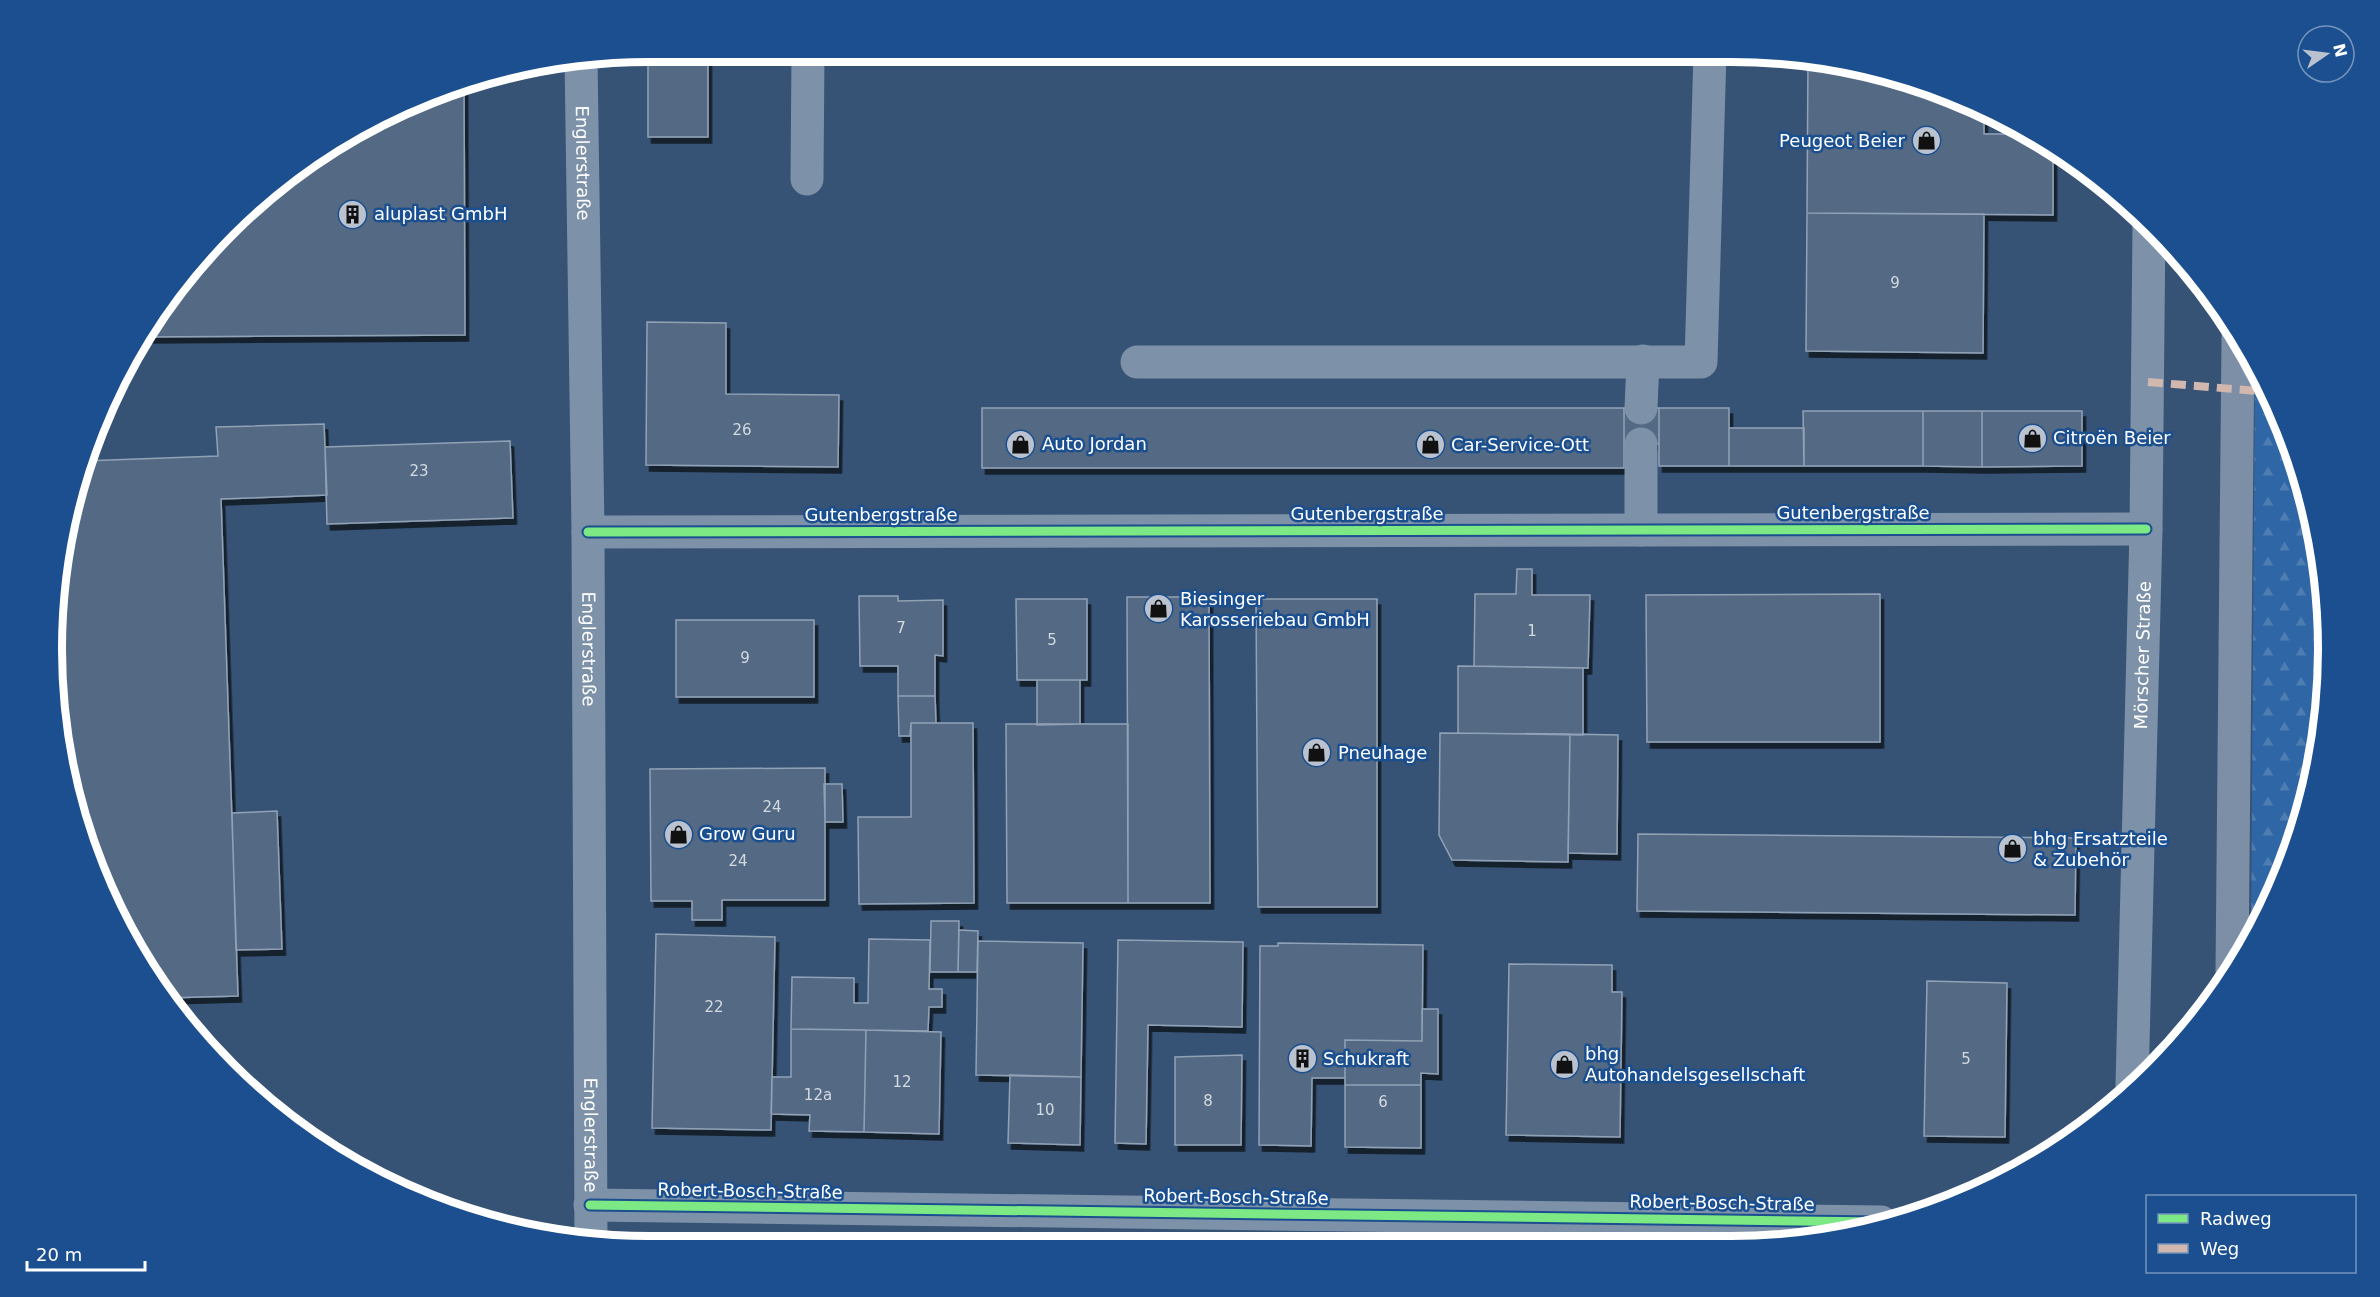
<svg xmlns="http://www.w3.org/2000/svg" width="2380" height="1297" font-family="'DejaVu Sans',sans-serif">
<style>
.forest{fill:url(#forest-firs)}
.building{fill:#526984;stroke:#92a2b6;stroke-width:1.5;filter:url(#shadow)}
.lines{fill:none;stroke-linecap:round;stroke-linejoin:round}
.minor{stroke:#7d92a8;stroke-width:33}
.major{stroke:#7d8ea7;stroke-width:33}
.quiet{stroke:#d1b7ad;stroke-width:8;stroke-dasharray:15 8;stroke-linecap:butt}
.cycleway-casing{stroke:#1b4f8f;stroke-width:13}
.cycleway{stroke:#7ce984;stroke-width:9}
.labels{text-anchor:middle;stroke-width:5;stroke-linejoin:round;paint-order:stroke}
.number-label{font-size:15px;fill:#d4dae0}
.poi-label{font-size:18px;fill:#fff;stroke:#1b4f8f;text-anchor:start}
.street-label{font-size:18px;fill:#fff;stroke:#1b4f8f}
.rim{fill:none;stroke:#fff;stroke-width:8}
</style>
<defs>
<pattern id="forest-firs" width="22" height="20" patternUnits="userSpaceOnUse" patternTransform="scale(1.5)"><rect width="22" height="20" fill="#2f66a5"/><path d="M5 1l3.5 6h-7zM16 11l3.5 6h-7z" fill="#4e7db2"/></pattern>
<filter id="shadow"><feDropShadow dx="3.5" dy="6" stdDeviation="0" flood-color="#0009"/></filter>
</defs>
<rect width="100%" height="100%" fill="#365274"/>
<path class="forest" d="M2255 365 2267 384 2309 494 2317 547 2316 758 2297 840 2251 943Z"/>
<path class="building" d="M648 51H708V137H648Z
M1808 58 1886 71 1984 112V134H2034L2053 148V215L1807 213Z
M464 81 465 335 141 337 152 317 200 254 284 175 350 131Z
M1807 213 1984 214 1983 353 1806 351Z
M647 322 726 323V394L839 395 838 467 646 465Z
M982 408H1624V468H982Z
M1624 408H1659V444L1624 443Z
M1659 408H1729V466H1659Z
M1803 411H1923V466H1804Z
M1923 411H1982V467L1923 466Z
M1982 411H2082V466L1982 467Z
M324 424 327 495 221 499 238 996 165 998 152 980 97 877 71 803 52 688V609L71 494 83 461 218 456 216 427Z
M1729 428H1804V466H1729Z
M510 441 513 518 327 524 325 447Z
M1517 569H1532V595H1590L1588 668 1474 666 1475 594H1516Z
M1880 594V742H1647L1646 595Z
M859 596H898V601L943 600V656L935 655V696H898V666H860Z
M1127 597H1209L1210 903H1128Z
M1016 599H1087V680H1017Z
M1256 599H1377V907H1258Z
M676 620H814V697H676Z
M1458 666 1583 668V735L1458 733Z
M1037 680H1080V724L1037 725Z
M898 696H935L936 723H911L910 736H899Z
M911 723H973L974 903 859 904 858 817H911Z
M1006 724H1128V903H1007Z
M1440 733 1570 734 1568 862 1452 860 1439 835Z
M1570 734 1618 735 1617 854 1568 853Z
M825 768V900H722V920H692V901H651L650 769Z
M824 784H842L843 822H825Z
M277 811 282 949 236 950 232 813Z
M1638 834 2076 838 2075 915 1637 911Z
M931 921H959L958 972H930Z
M959 930 978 931 977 972H958Z
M656 934 775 937 771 1130 652 1128Z
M869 939 930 940 929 989H942V1007H929L928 1031 791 1029 792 977 854 978V1003H868Z
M1118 940 1243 942 1242 1027 1148 1025 1146 1144 1115 1143Z
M978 941 1083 943 1081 1077 976 1075Z
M1278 943 1423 945 1422 1041 1345 1040V1078H1312L1311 1146 1259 1145 1260 946H1278Z
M1509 964 1612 965V992H1622L1620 1137 1506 1135Z
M1927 981 2007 983 2005 1137 1924 1136Z
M1422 1009H1438V1074L1421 1073V1085H1345V1040L1422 1041Z
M791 1029 866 1030 864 1132 809 1131 810 1115 771 1114 772 1077H791Z
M866 1030 941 1032 939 1134 864 1132Z
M1242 1055 1241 1145H1175V1057Z
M1010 1075 1081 1077 1080 1145 1008 1143Z
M1345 1085H1421V1148L1345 1147Z"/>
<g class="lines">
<g class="minor">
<path id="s1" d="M581 58 588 532 591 1242"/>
<path d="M807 179 808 51"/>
<path d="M1137 362H1701L1710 52"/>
<path d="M1641 408 1643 361"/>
<path d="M1641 530V444"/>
<path d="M588 532 2146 529"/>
<path id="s2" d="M2132 1085 2146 529 2149 224"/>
<path d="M590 1205 1881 1222"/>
</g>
<path class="major" d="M2232 971 2238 337"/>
<path class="quiet" d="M2148 382 2270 392"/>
<defs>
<path id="cycleway" d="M588 532 2146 529
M590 1205 1881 1222"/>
</defs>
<use href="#cycleway" class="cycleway-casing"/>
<use href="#cycleway" class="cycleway"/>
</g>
<defs>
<symbol id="shop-disc" viewBox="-11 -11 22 22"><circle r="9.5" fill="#b9c2ce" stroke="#1b4f8f"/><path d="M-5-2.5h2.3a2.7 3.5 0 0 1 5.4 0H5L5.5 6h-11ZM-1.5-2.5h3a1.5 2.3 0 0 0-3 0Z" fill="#111"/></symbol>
<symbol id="building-disc" viewBox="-11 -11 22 22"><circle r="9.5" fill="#b9c2ce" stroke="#1b4f8f"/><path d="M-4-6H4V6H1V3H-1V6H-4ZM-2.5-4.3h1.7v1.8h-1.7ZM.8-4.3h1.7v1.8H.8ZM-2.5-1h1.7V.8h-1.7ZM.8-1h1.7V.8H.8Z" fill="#111"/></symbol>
</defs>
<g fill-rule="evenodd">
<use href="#shop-disc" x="1910" y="124" width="33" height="33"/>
<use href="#building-disc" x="336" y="198" width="33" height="33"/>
<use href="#shop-disc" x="2016" y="422" width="33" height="33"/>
<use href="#shop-disc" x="1004" y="428" width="33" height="33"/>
<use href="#shop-disc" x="1414" y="428" width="33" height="33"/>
<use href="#shop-disc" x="1142" y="592" width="33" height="33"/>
<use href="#shop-disc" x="1300" y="736" width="33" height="33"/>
<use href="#shop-disc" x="662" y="818" width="33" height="33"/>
<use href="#shop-disc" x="1996" y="832" width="33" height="33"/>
<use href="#building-disc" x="1286" y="1042" width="33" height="33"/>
<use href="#shop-disc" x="1548" y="1048" width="33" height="33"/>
</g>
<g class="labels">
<g class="number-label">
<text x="1895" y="288">9</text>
<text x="742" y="435">26</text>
<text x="419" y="476">23</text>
<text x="901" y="633">7</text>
<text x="1532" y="636">1</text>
<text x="1052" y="645">5</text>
<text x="745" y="663">9</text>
<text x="772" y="812">24</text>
<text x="738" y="866">24</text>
<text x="714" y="1012">22</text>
<text x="1966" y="1064">5</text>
<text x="902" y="1087">12</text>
<text x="818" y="1100">12a</text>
<text x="1208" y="1106">8</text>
<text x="1383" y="1107">6</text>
<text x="1045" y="1115">10</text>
</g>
<g class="poi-label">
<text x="1905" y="147" text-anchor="end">Peugeot Beier</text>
<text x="374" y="220">aluplast GmbH</text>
<text x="2053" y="444">Citroën Beier</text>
<text x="1042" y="450">Auto Jordan</text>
<text x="1451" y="451">Car-Service-Ott</text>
<text x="1180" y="605">Biesinger<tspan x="1180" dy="21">Karosseriebau GmbH</tspan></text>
<text x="1338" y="759">Pneuhage</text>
<text x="699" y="840">Grow Guru</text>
<text x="2033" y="845">bhg Ersatzteile<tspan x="2033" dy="21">&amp; Zubehör</tspan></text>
<text x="1585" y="1060">bhg<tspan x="1585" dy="21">Autohandelsgesellschaft</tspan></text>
<text x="1323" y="1065">Schukraft</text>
</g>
<g class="street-label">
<text dy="6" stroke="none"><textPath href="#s1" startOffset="105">Englerstraße</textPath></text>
<text x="1853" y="519">Gutenbergstraße</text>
<text x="1367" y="520">Gutenbergstraße</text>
<text x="881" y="521">Gutenbergstraße</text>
<text dy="6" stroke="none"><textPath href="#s1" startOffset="591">Englerstraße</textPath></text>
<text dy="6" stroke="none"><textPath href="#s2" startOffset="430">Mörscher Straße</textPath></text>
<text dy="6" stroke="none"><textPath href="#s1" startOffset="1077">Englerstraße</textPath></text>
<text transform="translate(750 1191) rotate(1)" y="6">Robert-Bosch-Straße</text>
<text transform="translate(1236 1197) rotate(1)" y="6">Robert-Bosch-Straße</text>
<text transform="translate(1722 1203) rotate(1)" y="6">Robert-Bosch-Straße</text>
</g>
</g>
<path d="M0 0H2380V1297H0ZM649 62H1731A587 587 0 0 1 2318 649V649A587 587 0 0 1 1731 1236H649A587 587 0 0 1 62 649V649A587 587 0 0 1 649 62Z" fill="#1b4f8f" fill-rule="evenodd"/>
<path class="rim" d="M649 62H1731A587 587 0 0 1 2318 649V649A587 587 0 0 1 1731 1236H649A587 587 0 0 1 62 649V649A587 587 0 0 1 649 62Z"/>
<rect x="2146" y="1195" width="210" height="78" fill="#1b4f8f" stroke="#7695bc" stroke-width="1.5"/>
<rect x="2158" y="1214" width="30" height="9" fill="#7ce984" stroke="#7695bc" stroke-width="1.5"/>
<text x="2200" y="1225" font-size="18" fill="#ffffff">Radweg</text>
<rect x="2158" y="1244" width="30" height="9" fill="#d1b7ad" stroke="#7695bc" stroke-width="1.5"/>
<text x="2200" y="1255" font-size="18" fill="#ffffff">Weg</text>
<g transform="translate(2326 54) rotate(76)"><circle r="28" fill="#1b4f8f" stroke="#7695bc" stroke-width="1.5"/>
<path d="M0-4.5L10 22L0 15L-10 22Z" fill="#b9c2ce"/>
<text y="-9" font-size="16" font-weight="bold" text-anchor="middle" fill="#ffffff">N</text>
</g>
<path d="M27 1261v9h118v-9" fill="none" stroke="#ffffff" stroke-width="3"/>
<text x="36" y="1261" font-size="18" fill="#ffffff" stroke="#1b4f8f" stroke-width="4.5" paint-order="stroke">20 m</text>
</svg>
